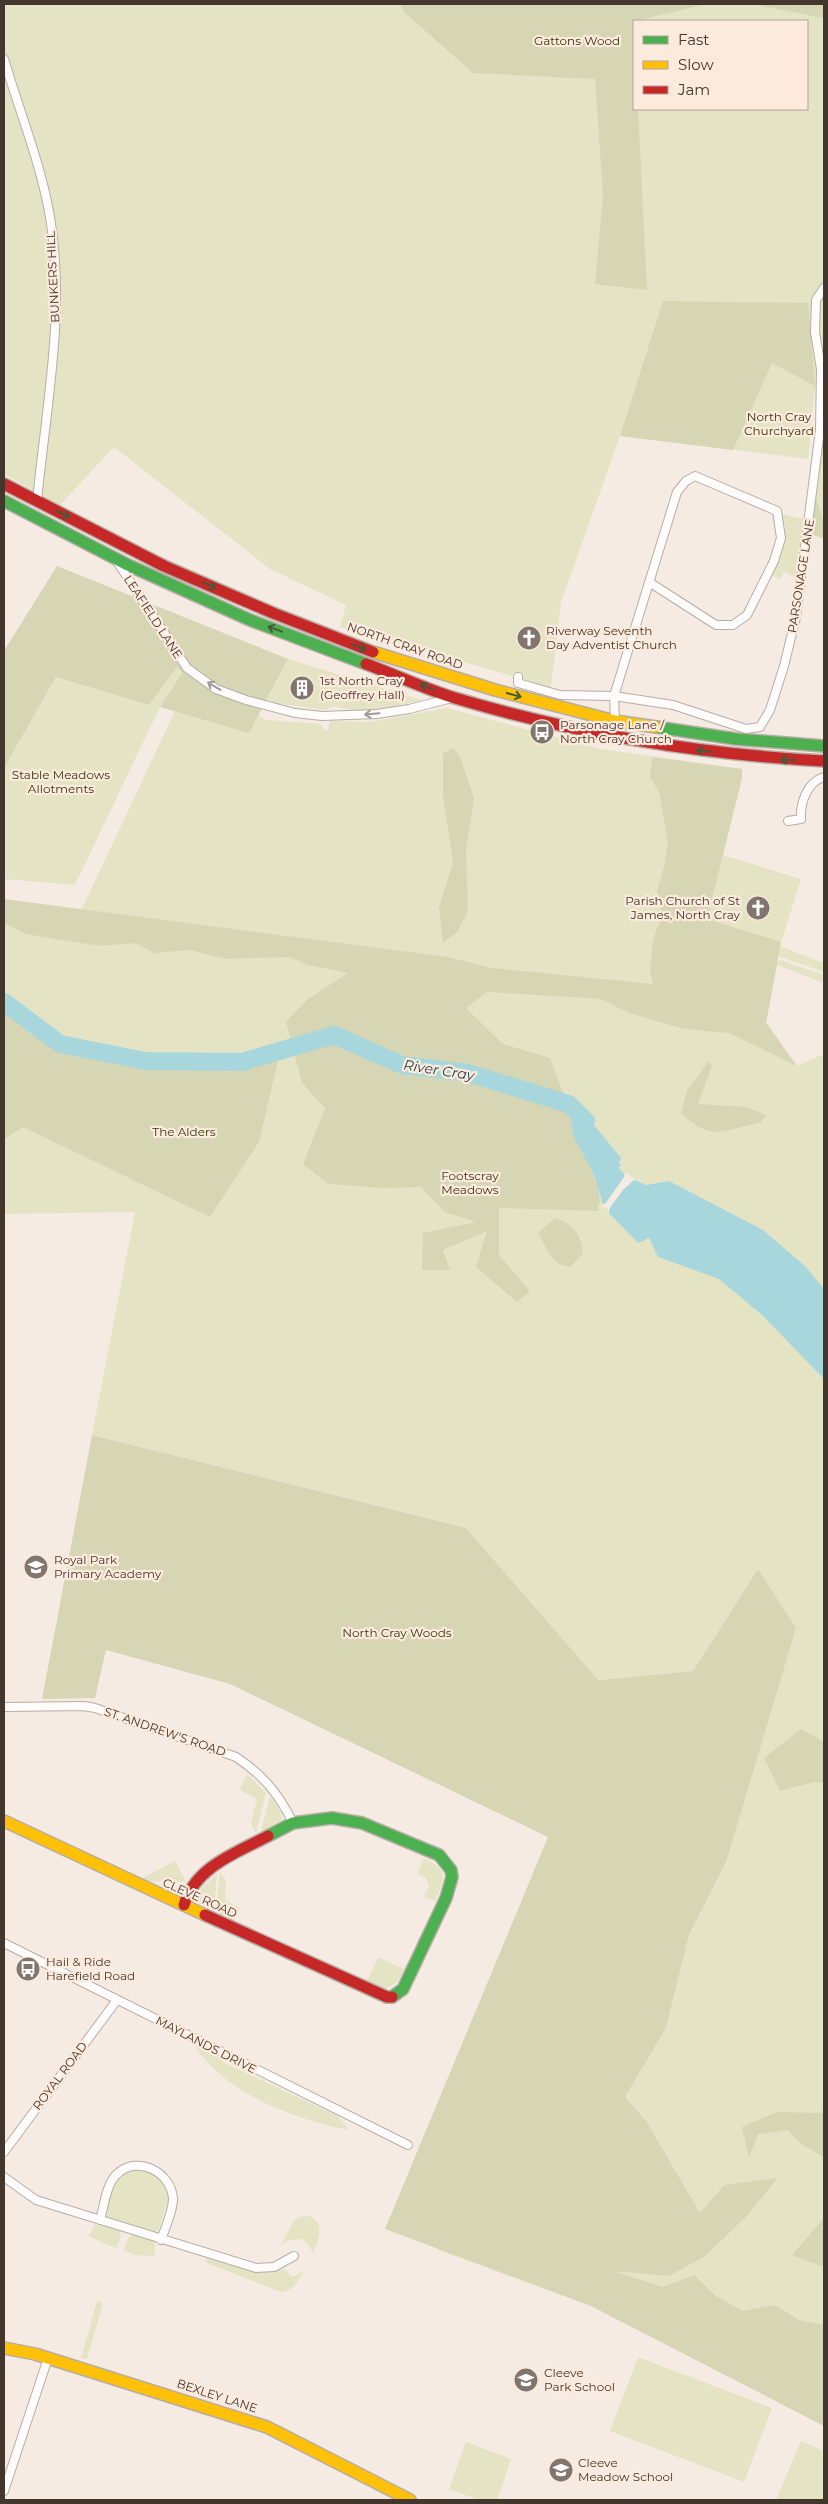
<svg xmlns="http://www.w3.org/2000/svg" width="828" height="2504" font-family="Montserrat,sans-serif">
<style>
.green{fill:#e4e4c5;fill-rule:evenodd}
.forest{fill:#d6d6b4}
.water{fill:#a7d7dc}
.pier{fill:#f5ebe3}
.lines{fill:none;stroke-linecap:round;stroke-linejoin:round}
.river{stroke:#a7d7dc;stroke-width:18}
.street-casing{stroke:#b6ada5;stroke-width:10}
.fast-casing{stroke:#b6ada5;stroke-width:14}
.slow-casing{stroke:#b6ada5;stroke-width:14}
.jam-casing{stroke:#b6ada5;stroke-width:14}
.street{stroke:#fefcfb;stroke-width:8}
.fast{stroke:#4caf50;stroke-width:11}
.slow{stroke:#ffc107;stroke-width:11}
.jam{stroke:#c62828;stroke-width:11}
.oneway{stroke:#455a38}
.oneway2{stroke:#a09994}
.labels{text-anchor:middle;stroke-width:4.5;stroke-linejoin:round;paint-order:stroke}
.park-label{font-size:12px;fill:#34380d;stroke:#fceadc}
.street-label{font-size:12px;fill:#42362d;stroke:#fceadc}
.poi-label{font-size:12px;fill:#42362d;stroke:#fceadc;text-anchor:start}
.water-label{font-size:14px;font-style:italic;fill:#1b3e43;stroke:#fceadc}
</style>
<rect width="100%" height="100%" fill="#f5ebe3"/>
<path class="green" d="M4 4H824V391L815 387 808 459 620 436 561 602 551 687 340 627 346 605 270 569 114 447 60 505 4 474ZM634 21H807V109H634Z
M824 424V535L810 532Z
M781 514 804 519 796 578 784 572 781 579 770 575 785 526Z
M288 659 422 700C394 706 362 716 334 706L325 710 266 702Z
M177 667 182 673 160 707 75 885 4 879V768L56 677 148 704Z
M190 679 267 720 321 724 324 730H328L330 721 369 722 447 708 601 749 742 769V778L723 855 801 879 780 946 824 963V972L778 956 777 962 781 960 824 975V983L777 965 766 1022 797 1066 824 1054V2426L591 2306 436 2249 669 2276 704 2257 744 2219 700 2213 647 2122 625 2097 666 2028 689 1935 726 1862 758 1569 693 1671 597 1680 466 1528 92 1435 135 1212 4 1214V905L78 917Z
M247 1774 266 1792 256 1834 251 1823 257 1799 240 1790Z
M270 1796 280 1810 282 1820 261 1832Z
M424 1858C449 1870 445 1879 435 1901L424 1896 429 1887 426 1878 417 1874Z
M175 1861 186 1882 149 1881 142 1878Z
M220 1872 226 1881 225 1900 240 1908 234 1921 216 1912Z
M217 1874 214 1910 197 1903 194 1896Z
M378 1957 404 1969C394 1990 387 1991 366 1984Z
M196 2045 221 2057 223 2062 338 2116 349 2130C303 2122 236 2097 206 2060 202 2056 197 2050 196 2045Z
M136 2170 153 2174 161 2179 169 2198 159 2229 153 2234 106 2219 105 2217C107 2197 114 2174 136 2170Z
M305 2215C327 2220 319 2238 313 2253L308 2244 301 2239 287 2241 281 2245 294 2220Z
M95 2224 119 2231 121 2235 117 2248 107 2245 89 2236Z
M133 2235 155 2241 154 2256 135 2255 124 2250 128 2238Z
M208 2258 257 2273 285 2269 291 2276H296L304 2270C298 2281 295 2290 281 2292L209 2264 205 2261Z
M97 2301 103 2303 87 2359 81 2358Z
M638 2357 772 2408 744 2482 610 2431Z
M801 2441 824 2451V2500H776Z
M466 2442 511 2459 497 2500H479L449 2489Z"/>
<path class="forest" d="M400 4H707L634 21V109H638L647 290 595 284 603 195 595 79 473 73 404 12Z
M752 4H824V18Z
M663 301 808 303 815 386 772 363 733 450 620 436Z
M815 495 824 523V539L809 533Z
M57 566 288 659 249 733 160 707 182 673 177 667 149 705 56 677 4 768V651Z
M453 748 460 757 474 798 466 850 468 912 457 932 443 943 439 907 453 863 443 796V753Z
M652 757 742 769V778L707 919 781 942 766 1023 797 1066 729 1033 684 1029 629 1013 601 999 487 992 466 1008 503 1044 550 1058 598 1187 600 1203 597 1205 599 1211 499 1208V1255L530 1291 517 1302 476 1267 487 1231 443 1250 450 1270H422L423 1233 476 1222 445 1212 421 1187 383 1188 328 1184 303 1164 325 1108 302 1083 286 1022 308 999 348 973 307 965 289 957 225 959 190 950 154 953 135 943 99 946 26 934 4 923V899L448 957 492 968 653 984 650 971 653 940 662 915 657 891 664 867 668 842 659 792 650 777Z
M4 1013 51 1044 155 1065 224 1068 278 1061 259 1142 210 1217 23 1127 4 1139Z
M709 1061 712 1066 698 1104 746 1107 766 1115 761 1122C724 1130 712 1143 681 1113L687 1090Z
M555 1218C573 1224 581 1234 583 1253L570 1267C550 1264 548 1249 538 1233Z
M92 1435 466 1528 598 1680 693 1671 758 1569 796 1628 726 1862 689 1935 666 2028 625 2097 647 2122 700 2213 724 2185 778 2178 744 2219 704 2257 669 2276 613 2271 663 2287 694 2275 716 2296 743 2311 775 2305 799 2320 824 2325V2426L591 2306 385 2229 548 1837 230 1684 106 1650 95 1698 42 1699Z
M801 1729 824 1742V1783L814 1782 780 1791 764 1758Z
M824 2108V2157L801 2144 788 2130 758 2134 749 2158 742 2127 777 2112 821 2113Z
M824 2218V2267L792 2255Z"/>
<path class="water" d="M569 1104 581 1109 621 1158 619 1163 621 1165 618 1167 630 1181 633 1180 647 1185 669 1181 763 1230 805 1266 824 1289V1379L762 1315 719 1279 658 1257 649 1238 638 1243 609 1213 610 1207 605 1203 603 1205 595 1177 573 1135Z"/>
<path class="pier" d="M625 1172 635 1179 623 1190 609 1209V1214L607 1208 600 1206 605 1204 624 1177Z"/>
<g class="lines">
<path class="river" d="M4 1002 60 1044 145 1061 242 1062 334 1035 402 1065 468 1073 569 1104 586 1121"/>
<defs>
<path id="street" d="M4 59C19 110 41 164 50 217 66 311 46 407 37 501
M116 560 187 668 216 689 246 700 295 713 322 716 377 714 409 709 452 698
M518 677V683L560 695 614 696 673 705 746 729 760 727 770 710 784 666 796 617 820 430 821 369 815 332 816 300 824 288
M615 721 614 696 677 492 686 481 695 476 777 511 781 538 774 561 747 615 733 625H716L649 582
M788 821 801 819C800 803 807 782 824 777
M4 1707 84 1706 95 1708 236 1757C263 1775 279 1794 293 1823
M4 1943 408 2145
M4 2152 117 2000
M4 2177 36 2200 256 2268 274 2267 294 2256
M100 2220C104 2207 106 2184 117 2174 138 2154 172 2173 173 2199 173 2212 165 2228 161 2240
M4 2491 48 2358"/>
<path id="fast" d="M4 501 128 565 250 620 366 664
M656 727 736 739 824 746
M268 1836 293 1823 332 1818 362 1823 439 1855 451 1870 452 1877 446 1898 403 1989 392 1997"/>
<path id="slow" d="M373 652 495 690 615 721 656 727
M4 1821 205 1915
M4 2348 35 2354 267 2427 410 2500"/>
<path id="jam" d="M4 484 164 566 273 613 373 652
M366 664C396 675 425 689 455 698 576 734 698 754 824 761
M184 1905C195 1867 236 1853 268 1836
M205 1915 387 1997H392"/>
</defs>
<use href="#street" class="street-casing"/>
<use href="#fast" class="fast-casing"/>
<use href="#slow" class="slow-casing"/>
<use href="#jam" class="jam-casing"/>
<use href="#street" class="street"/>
<use href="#fast" class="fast"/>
<use href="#slow" class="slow"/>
<use href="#jam" class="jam"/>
</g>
<defs><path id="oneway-shaft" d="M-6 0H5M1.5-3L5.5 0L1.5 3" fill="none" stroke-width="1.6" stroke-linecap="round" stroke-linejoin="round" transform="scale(1.25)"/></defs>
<g class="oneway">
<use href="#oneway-shaft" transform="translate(63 514) rotate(27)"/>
<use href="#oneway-shaft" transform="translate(209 585) rotate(23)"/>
<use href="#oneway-shaft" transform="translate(275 629) rotate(-160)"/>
<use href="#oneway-shaft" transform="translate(359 647) rotate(21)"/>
<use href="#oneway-shaft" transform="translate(427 687) rotate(-159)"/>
<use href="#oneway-shaft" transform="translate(514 695) rotate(15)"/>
<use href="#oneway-shaft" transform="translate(704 751) rotate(-173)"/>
<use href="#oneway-shaft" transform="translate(788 760) rotate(-178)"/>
</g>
<g class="oneway2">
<use href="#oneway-shaft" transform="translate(214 686) rotate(-149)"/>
<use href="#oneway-shaft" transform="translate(372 714) rotate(175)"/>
</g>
<defs>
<symbol id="church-disc" viewBox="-11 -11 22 22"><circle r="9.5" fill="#81756d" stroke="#fceadc"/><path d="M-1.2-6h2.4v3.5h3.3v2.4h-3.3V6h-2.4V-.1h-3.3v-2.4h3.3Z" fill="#fff"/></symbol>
<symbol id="building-disc" viewBox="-11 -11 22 22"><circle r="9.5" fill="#81756d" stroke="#fceadc"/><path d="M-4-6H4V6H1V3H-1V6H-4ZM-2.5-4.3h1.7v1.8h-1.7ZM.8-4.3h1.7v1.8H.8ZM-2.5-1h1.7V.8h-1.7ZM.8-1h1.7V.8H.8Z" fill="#fff"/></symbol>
<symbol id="bus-disc" viewBox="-11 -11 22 22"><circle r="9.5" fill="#81756d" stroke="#fceadc"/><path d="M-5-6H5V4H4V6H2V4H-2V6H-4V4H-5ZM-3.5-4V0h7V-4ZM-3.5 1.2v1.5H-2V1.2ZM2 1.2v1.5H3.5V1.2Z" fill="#fff"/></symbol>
<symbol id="school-disc" viewBox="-11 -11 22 22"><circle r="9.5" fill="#81756d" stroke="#fceadc"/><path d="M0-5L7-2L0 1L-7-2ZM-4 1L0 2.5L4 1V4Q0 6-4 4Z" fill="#fff"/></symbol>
</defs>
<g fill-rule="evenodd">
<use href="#church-disc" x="515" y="624" width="28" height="28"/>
<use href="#building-disc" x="288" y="674" width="28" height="28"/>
<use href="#bus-disc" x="528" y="718" width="28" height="28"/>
<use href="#church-disc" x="744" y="894" width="28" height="28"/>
<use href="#school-disc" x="22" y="1553" width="28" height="28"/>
<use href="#bus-disc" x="14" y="1955" width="28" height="28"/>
<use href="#school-disc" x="512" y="2366" width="28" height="28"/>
<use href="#school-disc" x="547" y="2456" width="28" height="28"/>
</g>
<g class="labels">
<g class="park-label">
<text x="577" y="45">Gattons Wood</text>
<text x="779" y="421">North Cray<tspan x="779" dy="14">Churchyard</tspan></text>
<text x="61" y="779">Stable Meadows<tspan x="61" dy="14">Allotments</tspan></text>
<text x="184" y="1136">The Alders</text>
<text x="470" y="1180">Footscray<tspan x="470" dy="14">Meadows</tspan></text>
<text x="397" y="1637">North Cray Woods</text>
</g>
<g class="street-label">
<text transform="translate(53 277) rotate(-93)" y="4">BUNKERS HILL</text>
<text transform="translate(801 576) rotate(-81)" y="4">PARSONAGE LANE</text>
<text transform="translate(153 617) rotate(57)" y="4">LEAFIELD LANE</text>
<text transform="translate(405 646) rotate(19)" y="4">NORTH CRAY ROAD</text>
<text transform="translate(165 1732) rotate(19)" y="4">ST. ANDREW'S ROAD</text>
<text transform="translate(200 1898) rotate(24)" y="4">CLEVE ROAD</text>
<text transform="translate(206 2045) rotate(27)" y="4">MAYLANDS DRIVE</text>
<text transform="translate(60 2076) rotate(-53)" y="4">ROYAL ROAD</text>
<text transform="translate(217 2396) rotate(18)" y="4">BEXLEY LANE</text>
</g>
<g class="poi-label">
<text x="546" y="635">Riverway Seventh<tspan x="546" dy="14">Day Adventist Church</tspan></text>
<text x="320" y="685">1st North Cray<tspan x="320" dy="14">(Geoffrey Hall)</tspan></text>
<text x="560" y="729">Parsonage Lane /<tspan x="560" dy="14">North Cray Church</tspan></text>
<text x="740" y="905" text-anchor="end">Parish Church of St<tspan x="740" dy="14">James, North Cray</tspan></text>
<text x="54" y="1564">Royal Park<tspan x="54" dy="14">Primary Academy</tspan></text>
<text x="46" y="1966">Hail &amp; Ride<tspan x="46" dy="14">Harefield Road</tspan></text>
<text x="544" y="2377">Cleeve<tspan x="544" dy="14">Park School</tspan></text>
<text x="578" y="2467">Cleeve<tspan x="578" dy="14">Meadow School</tspan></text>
</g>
<g class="water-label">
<text transform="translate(439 1070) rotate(9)" y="5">River Cray</text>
</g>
</g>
<rect width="828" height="2504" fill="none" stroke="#42362d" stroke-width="10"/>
<rect x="633" y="20" width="175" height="90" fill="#fceadc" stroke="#b2a296"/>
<rect x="643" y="36" width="25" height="8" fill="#4caf50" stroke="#b2a296"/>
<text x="678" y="45" font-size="15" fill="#42362d">Fast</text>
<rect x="643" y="61" width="25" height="8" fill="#ffc107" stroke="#b2a296"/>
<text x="678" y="70" font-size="15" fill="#42362d">Slow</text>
<rect x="643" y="86" width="25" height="8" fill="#c62828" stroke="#b2a296"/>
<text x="678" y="95" font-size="15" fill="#42362d">Jam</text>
</svg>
